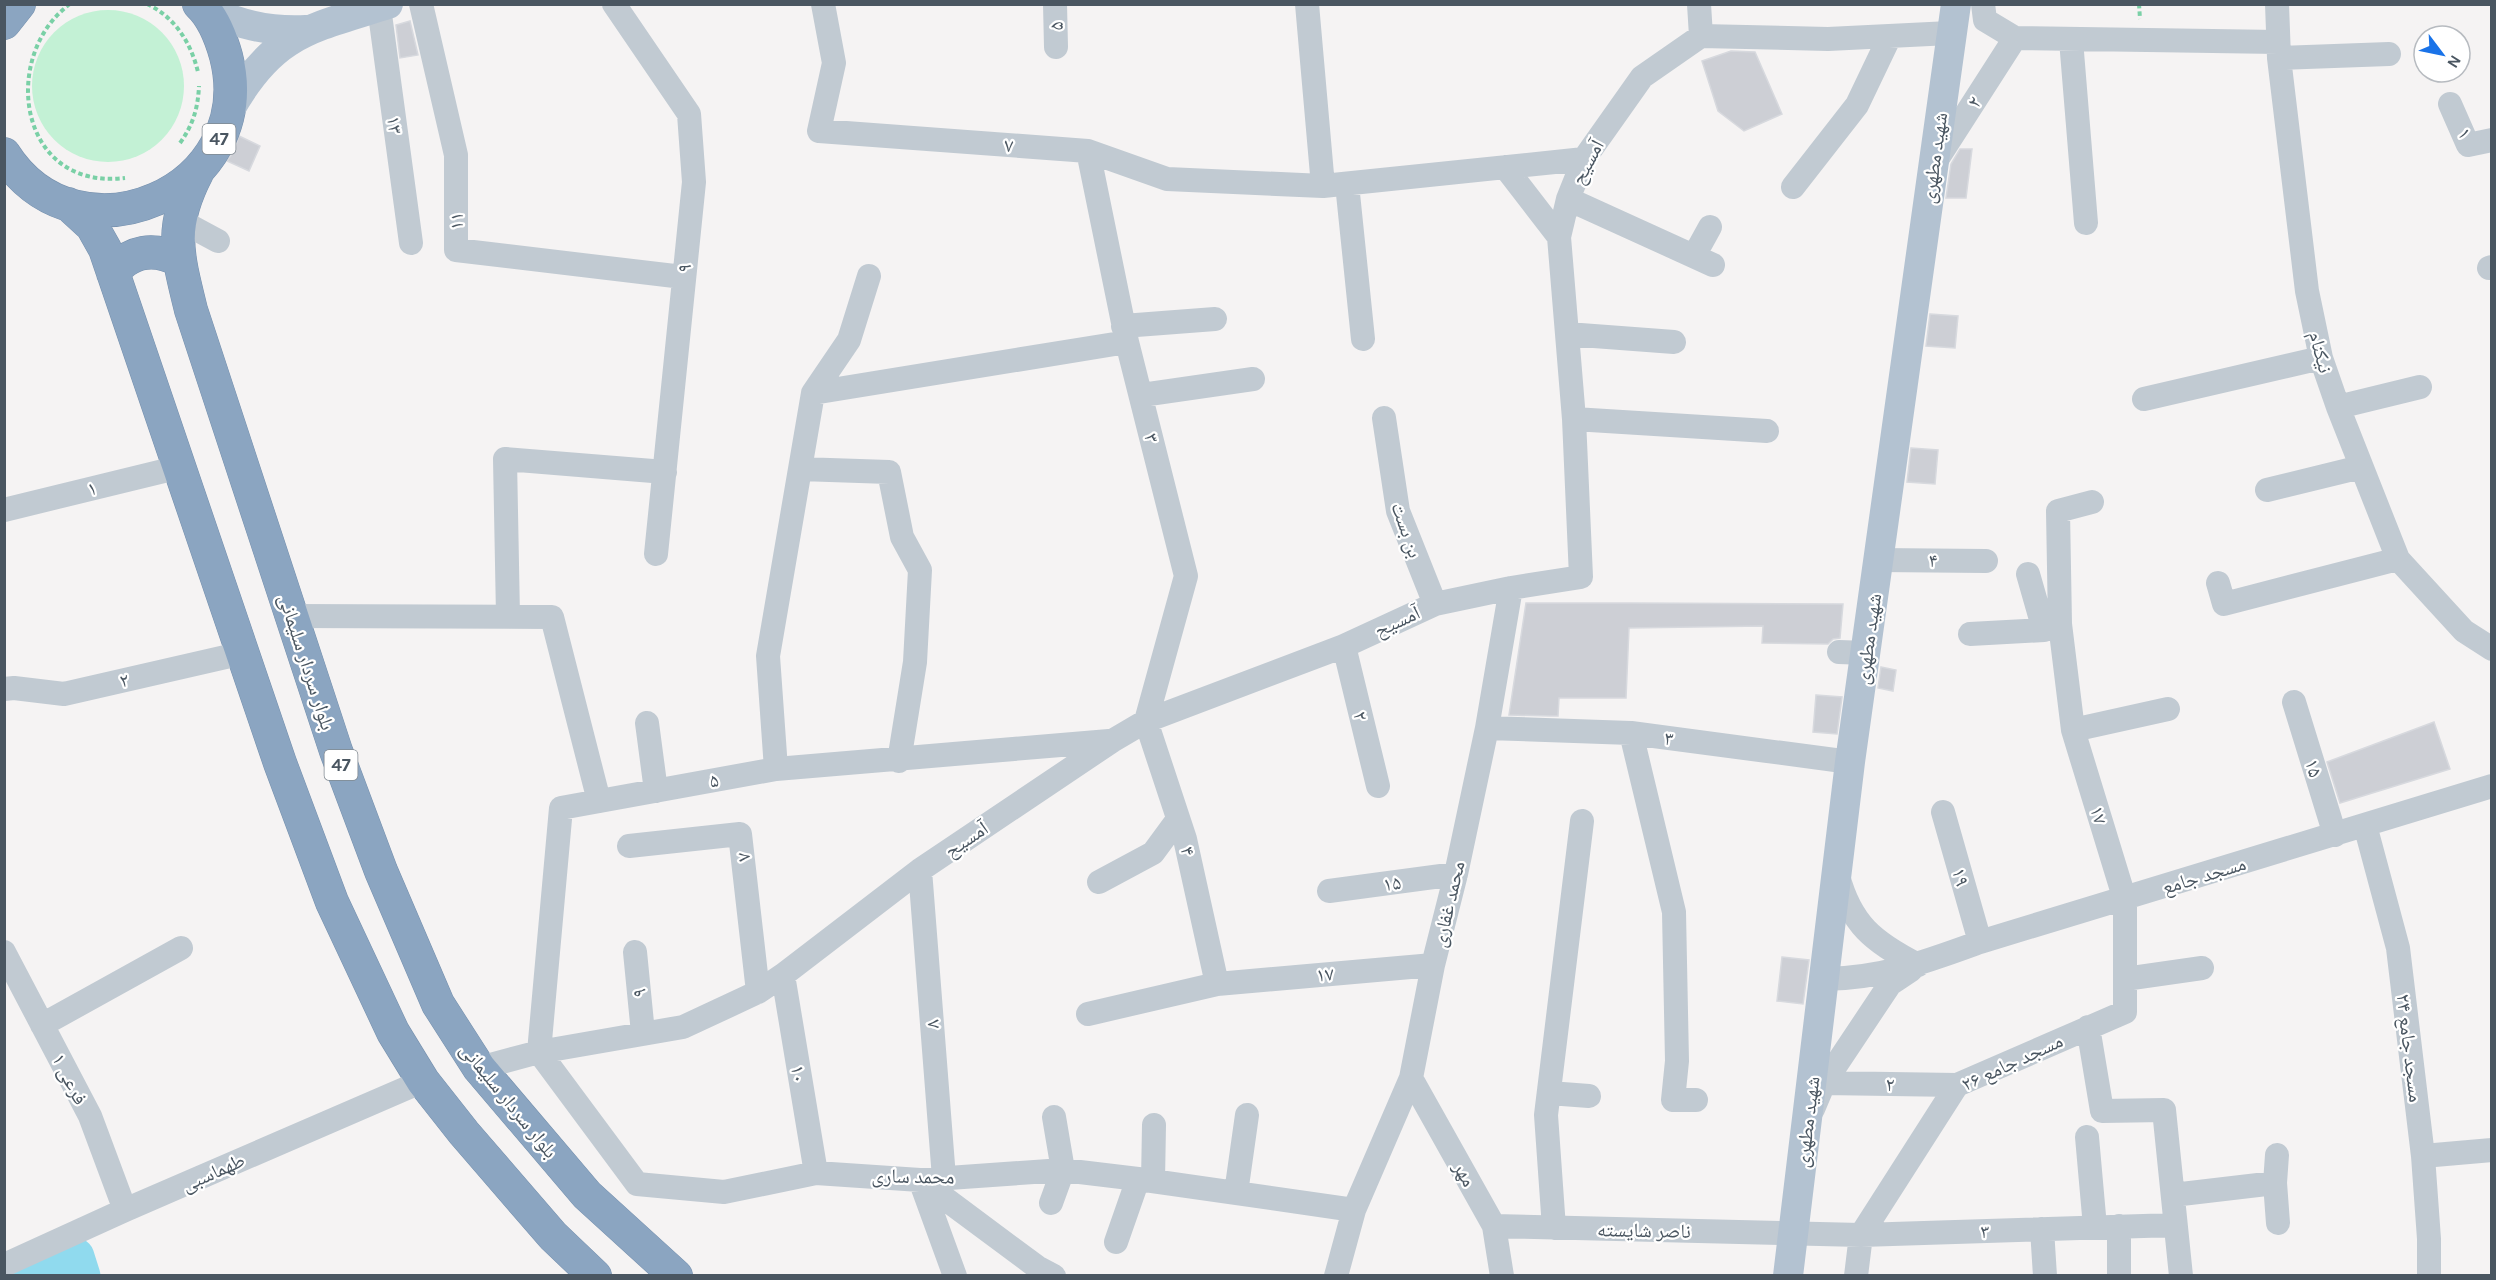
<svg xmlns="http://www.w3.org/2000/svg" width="2496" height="1280" font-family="Karla,'Noto Naskh Arabic',sans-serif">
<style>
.green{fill:#c3f1d5}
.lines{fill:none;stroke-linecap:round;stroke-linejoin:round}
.river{stroke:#90daee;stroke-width:39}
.building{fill:#cdcfd5;stroke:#d7d9de;stroke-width:1.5}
.highway-casing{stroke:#7690ad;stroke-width:34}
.path{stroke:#7ad0a6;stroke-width:4;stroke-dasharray:4.5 3;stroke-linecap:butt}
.minor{stroke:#c1cad2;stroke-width:24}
.major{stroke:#b3c2d1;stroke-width:30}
.highway{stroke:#8ba5c1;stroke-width:33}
.labels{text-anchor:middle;stroke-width:4.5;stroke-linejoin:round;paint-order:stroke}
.shield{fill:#fff;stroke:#808990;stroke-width:1.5}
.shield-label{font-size:18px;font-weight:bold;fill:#4a5661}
.street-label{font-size:20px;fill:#4a5661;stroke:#fff}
</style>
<rect width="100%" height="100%" fill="#f5f3f3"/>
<path class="green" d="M32 86a76 76 0 1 1 152 0a76 76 0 1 1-152 0Z"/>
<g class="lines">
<path class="river" d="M24 1276 75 1257 81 1276"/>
</g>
<path class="building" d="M410 21 418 55 400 58 396 25Z
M1731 51 1755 52 1782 114 1744 131 1718 111 1702 61Z
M239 136 260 146 249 171 227 161 234 151Z
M1960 149H1972L1966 198H1946L1951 164Z
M1930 314 1958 316 1955 348 1926 346Z
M1911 448 1938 450 1935 484 1907 482Z
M1526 603H1630L1843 604 1840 638 1833 639 1828 644 1762 643 1763 626 1629 628 1626 698H1559L1558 716H1550L1509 715Z
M1881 667 1896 670 1893 691 1878 688Z
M1816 695 1842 697 1837 734 1813 732Z
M2434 722 2450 769 2340 803 2327 762Z
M1782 957 1809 960 1803 1004 1777 1001Z"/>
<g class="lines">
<defs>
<path id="highway" d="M4 23 19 4
M4 154C78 270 261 191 226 56 221 38 213 17 199 4
M197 173C169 227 177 253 191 310L336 751 381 871 438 1004 479 1068 587 1195 676 1276
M68 204 92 226 105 249 280 763 332 902 393 1032 423 1081 464 1133 553 1236 595 1276
M113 273C130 250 154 247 179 260"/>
</defs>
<use href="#highway" class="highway-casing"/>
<path class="path" d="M70 4C0 55 17 191 125 178
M147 4C175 17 191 43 198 72
M2139 4 2140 19
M180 143C193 125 198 108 199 86"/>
<path class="minor" d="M421 4 456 155V250L683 277
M614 4 689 114 694 182 656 554
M823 4 834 63 819 131 1088 151 1167 179 1323 186 1584 159
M1055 4 1056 47
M1307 4 1323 186
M1699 4 1701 36
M1983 4 1985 20 2015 38 2278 42
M2277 4 2279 58 2307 291 2321 358 2338 407 2398 559 2464 631 2492 649
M379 7 411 243
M2071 40 2086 223
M2279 58 2389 54
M2450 104 2468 145 2492 140
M1088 151 1127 342 1186 576 1146 721 1185 839 1217 984
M1936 161 2015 38
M1505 167 1559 237
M1347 184 1363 339
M1793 187 1857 105 1890 36
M1568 199 1713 265
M179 220 218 241
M1694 256 1710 227
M2489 268 2492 267
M1123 326 1215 319
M1567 334 1674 342
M813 393 1127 342
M1142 395 1253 379
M2144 399 2321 358
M2338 407 2420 387
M1384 418 1398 511 1435 604
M1574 419 1767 431
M800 469 889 472 902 537 920 570 915 662 899 761
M2267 490 2361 467
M4 510 180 467
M1879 560 1986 561
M2028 574 2044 630
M2218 583 2224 604 2398 559
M291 616 552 617 599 801
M508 616 505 459 665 472
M1970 634 2044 630 2060 624
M1344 646 1378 786
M1839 652 1866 653
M4 689 14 688 64 694 243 653
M2294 702 2335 835
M647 723 656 791
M1487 728 1631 733 1850 762
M2073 730 2168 709
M1631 733 1674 912 1677 1061 1673 1100H1696
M1109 741 776 769 561 808 539 1052 637 1184 724 1192 816 1173 920 1180 1063 1170 1138 1179 1354 1210
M776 769 768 656 813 393 849 340 869 276
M1943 812 1980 942
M2365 825 2398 948 2423 1156 2429 1239V1276
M629 846 740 834 758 992
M920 870 944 1178
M1838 876C1851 924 1873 942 1918 965
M1099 882 1153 853 1178 819
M1329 891 1456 874
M4 952 90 1116 125 1210
M635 952 643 1033
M783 975 816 1173
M1824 979C1883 978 1925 962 1980 942L2492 786
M2125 979 2202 968
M1088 1014 1217 984 1433 965
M42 1025 181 948
M2088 1027 2102 1111 2164 1110 2181 1276
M479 1068 539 1052 683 1027 758 992 783 975 920 870 1112 741 1146 721 1344 646 1435 604 1511 588 1581 577 1574 419 1559 237 1568 199 1584 159 1642 77 1701 36 1828 39 1950 33
M1411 1078 1494 1226 1502 1276
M1824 1083 1957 1085
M1549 1093 1589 1096
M1813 1109 1824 1083 1890 984 1911 970
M2087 1137 2095 1227
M2277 1155 2275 1183 2278 1223
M2423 1156 2492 1150
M920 1180 1037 1267 1054 1276
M920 1180 955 1276
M1153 1181 1154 1125
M1236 1193 1247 1115
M2173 1195 2275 1183
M1051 1203 1063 1170 1054 1117
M1494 1226 1861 1235 2175 1225
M2119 1226V1276
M1554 1228 1546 1115 1582 821
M2042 1229 2045 1276
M1116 1242 1138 1179
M4 1265 125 1210 423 1081
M1336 1276 1354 1210 1411 1078 1433 965 1456 874 1487 728 1511 588
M1856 1276 1861 1235 1957 1085 2125 1012V900L2073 730 2060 624 2058 511 2092 502"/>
<path class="major" d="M202 7C236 24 268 32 306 30
M229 111C272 33 309 29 388 4
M1788 1276 1850 762 1956 4"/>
<use href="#highway" class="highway"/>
</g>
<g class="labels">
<g class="shield">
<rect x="202.5" y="124" width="33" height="30" rx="4.5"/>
<rect x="324.5" y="750" width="33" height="30" rx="4.5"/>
</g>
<g class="shield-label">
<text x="219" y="145">47</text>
<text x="341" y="771">47</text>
</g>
<g class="street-label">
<text transform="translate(1056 26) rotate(-91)" y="7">۵</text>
<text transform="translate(1974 102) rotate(-57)" y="7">۲</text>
<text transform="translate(395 125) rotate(82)" y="7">۱۳</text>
<text transform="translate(2465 133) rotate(58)" y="7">۱</text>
<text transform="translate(1009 145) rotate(4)" y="7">۷</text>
<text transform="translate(1934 158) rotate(-82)" y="7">شهید مطهری</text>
<text transform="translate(1587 162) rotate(-62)" y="7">آمسیح</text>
<text transform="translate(456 221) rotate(-90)" y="7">۱۱</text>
<text transform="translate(684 268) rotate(-84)" y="7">۹</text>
<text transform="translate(2321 352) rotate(75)" y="7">نیکنام</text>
<text transform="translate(1152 438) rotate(76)" y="7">۳</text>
<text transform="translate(92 488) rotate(-14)" y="7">۱</text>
<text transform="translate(1407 530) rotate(71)" y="7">بن بست</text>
<text transform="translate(1933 560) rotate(1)" y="7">۴</text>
<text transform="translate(1397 621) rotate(-25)" y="7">آمسیح</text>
<text transform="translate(1868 639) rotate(-82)" y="7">شهید مطهری</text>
<text transform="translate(307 662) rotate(72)" y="7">بلوار سردار سلیمانی</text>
<text transform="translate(124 680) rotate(-13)" y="7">۲</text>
<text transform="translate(1361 716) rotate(76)" y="7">۲</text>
<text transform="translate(1669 738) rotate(7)" y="7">۳</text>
<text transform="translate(2314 768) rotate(73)" y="7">۱۵</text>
<text transform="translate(714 780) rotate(-10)" y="7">۵</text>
<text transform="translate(2099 815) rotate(73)" y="7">۱۷</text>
<text transform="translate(966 839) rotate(-34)" y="7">آمسیح</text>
<text transform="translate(1188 851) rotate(77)" y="7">۴</text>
<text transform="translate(743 857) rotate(-96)" y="7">۷</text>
<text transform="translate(2204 875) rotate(-17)" y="7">مسجد جامع</text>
<text transform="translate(1961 877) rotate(74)" y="7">۱۹</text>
<text transform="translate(1392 883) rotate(-8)" y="7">۱۵</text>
<text transform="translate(1448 904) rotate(-77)" y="7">محمد غفاری</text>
<text transform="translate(1325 974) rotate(-5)" y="7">۱۷</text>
<text transform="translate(639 993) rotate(-95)" y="7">۹</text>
<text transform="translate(932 1024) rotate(-94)" y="7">۸</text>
<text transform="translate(2410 1048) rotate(83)" y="7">۲۴ مسجد جامع</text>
<text transform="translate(2012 1062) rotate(-25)" y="7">۲۶ مسجد جامع</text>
<text transform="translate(799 1074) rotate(81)" y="7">۱۰</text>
<text transform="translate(70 1079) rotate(63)" y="7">فرعی ۱</text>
<text transform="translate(1890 1084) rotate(1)" y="7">۲</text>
<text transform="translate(509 1100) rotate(51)" y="7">بلوار سردار سلیمانی</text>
<text transform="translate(1807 1122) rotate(-83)" y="7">شهید مطهری</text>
<text transform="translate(213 1172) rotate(-24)" y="7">طهماسبی</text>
<text transform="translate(1465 1174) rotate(61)" y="7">مهر</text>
<text transform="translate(913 1176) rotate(1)" y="7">محمد ساری</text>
<text transform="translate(1644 1230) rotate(1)" y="7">ناصر شایسته</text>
<text transform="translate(1985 1231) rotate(-2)" y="7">۳</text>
</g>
</g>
<rect width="2496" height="1280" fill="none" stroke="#4a5661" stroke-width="12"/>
<g transform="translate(2442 54) rotate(122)"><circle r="28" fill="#ffffff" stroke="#b7bbc0" stroke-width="1.5"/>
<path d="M0-4.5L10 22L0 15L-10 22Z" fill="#1a73e8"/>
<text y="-9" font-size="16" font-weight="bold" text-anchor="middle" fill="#4a5661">N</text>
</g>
</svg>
